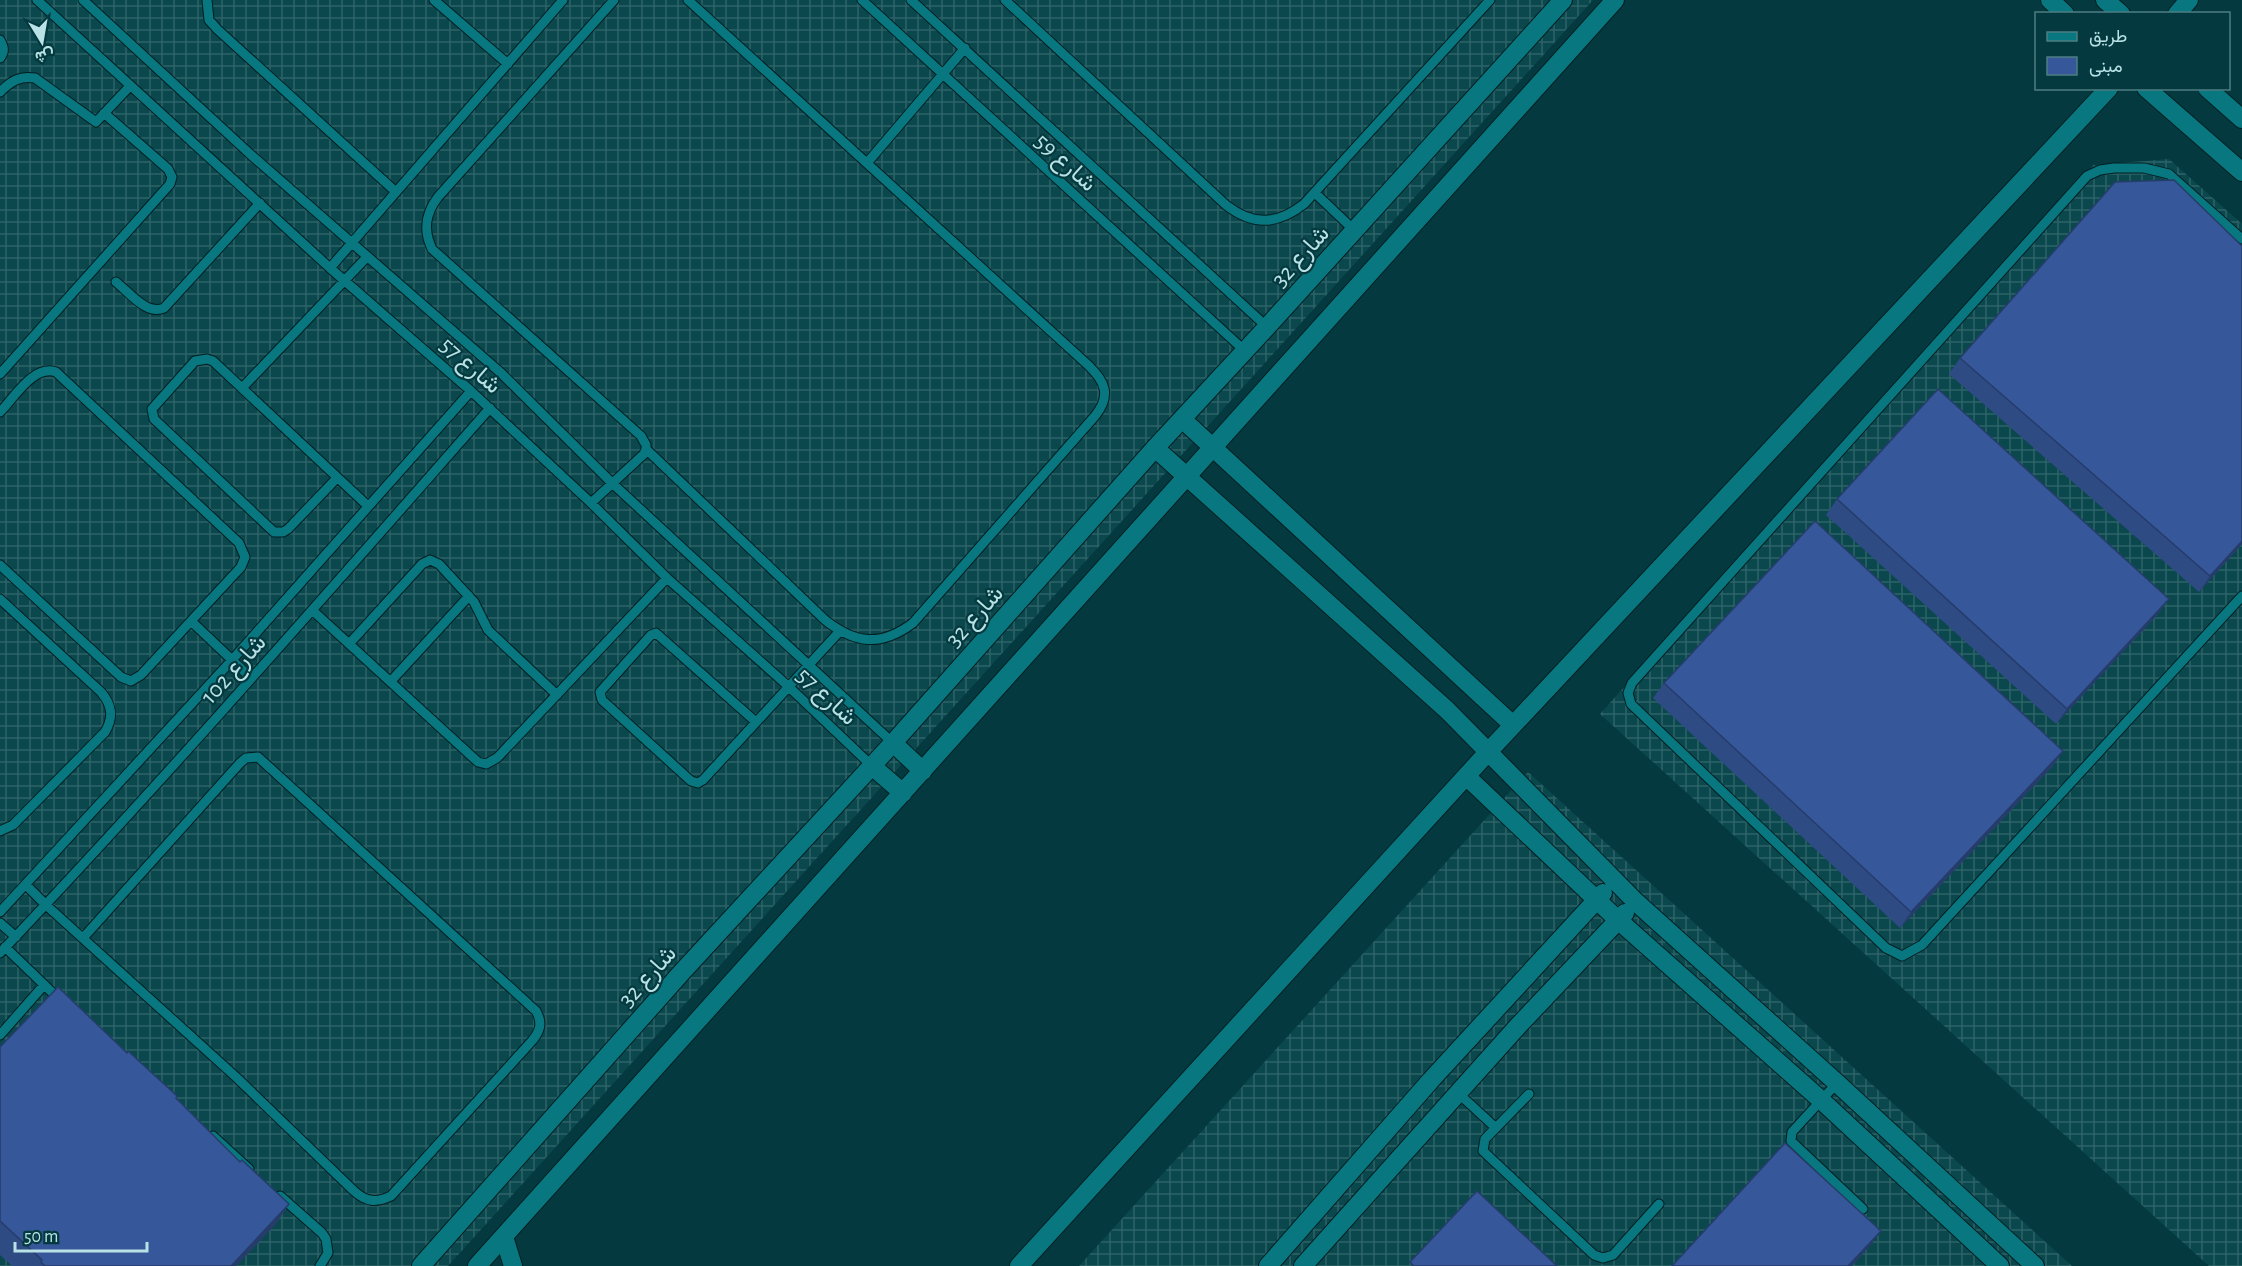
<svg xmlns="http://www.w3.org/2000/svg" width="2242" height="1266" font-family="'Alegreya Sans',Vazirmatn,sans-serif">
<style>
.industrial{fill:url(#industrial-grid)}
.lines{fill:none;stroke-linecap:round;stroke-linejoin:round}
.lane-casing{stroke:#021f22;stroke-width:11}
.street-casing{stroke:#021f22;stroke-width:20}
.secondary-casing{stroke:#021f22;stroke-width:20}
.lane{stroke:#08777f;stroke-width:9}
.street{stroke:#08777f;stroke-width:18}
.secondary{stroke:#08777f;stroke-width:18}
.wall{fill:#2e4b84}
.shaded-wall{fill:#263d6b}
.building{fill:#365799;stroke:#263d6b;stroke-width:1.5}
.labels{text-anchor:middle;stroke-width:4.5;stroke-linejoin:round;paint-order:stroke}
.street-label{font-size:24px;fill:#b8e2e6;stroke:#043a3f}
</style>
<defs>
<pattern id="industrial-grid" width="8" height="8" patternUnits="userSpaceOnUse" patternTransform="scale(1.5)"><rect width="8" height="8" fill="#0a484d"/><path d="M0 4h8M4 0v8" fill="none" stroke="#2c6267"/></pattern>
</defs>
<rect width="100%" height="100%" fill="#043a3f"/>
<path class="industrial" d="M0 0H1593L448 1266H0Z
M2169 159 2242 224V1266H2209L1600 714 2093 165Z
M1528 772 2072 1266H1079Z"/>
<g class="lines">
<defs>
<path id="lane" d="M37 0 330 268 471 391 591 503 667 578 788 686 872 766
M83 0 250 154 501 373 612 483 893 743
M207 0 209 20 217 29 396 192
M434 0 508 64
M614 0 438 197C425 214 423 230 432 249L641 436 646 445V449L825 620C855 644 881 647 913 623L1095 416C1111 396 1106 382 1088 365L688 0
M862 0 1245 351
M911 0 1267 327
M1005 0 1226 205C1253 226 1277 225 1304 204L1490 0
M0 40C4 47 5 52 0 58
M0 92C11 81 19 76 35 78L96 122 130 86
M867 163 965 48
M1315 193 1355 231
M2242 239 2169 174 2144 168H2114L2100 170 2087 176 1632 683 1628 693 1631 704 1886 948 1902 956 1922 945 2242 596
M330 268 563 0
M116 282C129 292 147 316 164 308L260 203
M0 374 170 184 172 177 168 169 104 113
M242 388 366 258
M0 412C14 398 34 364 56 372L239 543 245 557 241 567 141 675 131 681 121 677 0 565
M337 478 288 529 283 532H274L154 419 152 409 195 361 207 359 213 361 368 506
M591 503 644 454 646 449
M0 599 101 692C112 705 114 717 105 732L13 825 0 831
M312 610 478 762 486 764 497 758 667 578
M191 621 251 678
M349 644 422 564 430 560 439 564 474 602 488 630 557 695
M391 681 469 596
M756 722 656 633 651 635 600 692 602 700 691 781 698 783 703 780 839 632
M26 885 46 905 236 1077 354 1191C366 1202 376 1203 391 1196L531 1042C540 1032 543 1023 536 1011L258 757 246 758 240 763 83 938
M0 912 232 660 471 391
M0 923 16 937
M5 947 61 1001
M0 953C168 776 329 591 490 408
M0 1035 44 985
M1837 1083 1792 1132 1791 1141 1863 1209
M1458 1093 1496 1128
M1529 1094 1485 1139 1483 1151 1594 1255 1603 1258 1613 1255 1659 1204
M213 1136 249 1169
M280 1196 322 1233 326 1239 328 1253 320 1266"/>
<path id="street" d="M2050 0 2065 14
M2105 0 2121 14
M2177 14 2189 0
M2146 88 2242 172
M2207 88 2242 119
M1182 419 1513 725
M1155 448 1447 710 1636 902 1837 1083 2035 1266
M1466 776 1618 920 1821 1100 2000 1266
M504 1237 513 1266
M1019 1266 1489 751 2109 88
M1268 1266 1431 1080 1603 893
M1303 1266 1518 1026 1625 913"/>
<path id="secondary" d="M893 743 923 771
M872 766 903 793
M421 1266 682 972 893 743 1155 448 1267 327 1563 0
M477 1266 1615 0"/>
</defs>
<use href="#lane" class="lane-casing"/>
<use href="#street" class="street-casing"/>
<use href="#secondary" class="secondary-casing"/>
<use href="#lane" class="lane"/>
<use href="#street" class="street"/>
<use href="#secondary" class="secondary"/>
</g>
<path class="wall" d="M2242 246V544L2199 592 1949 374 1960 358Z
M1837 499 2158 614 2056 724 1826 515Z
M1664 683 2063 751 2052 767 1900 928 1653 698Z
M0 1047 176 1098 240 1162 289 1204 275 1225 236 1266H12L0 1255Z"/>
<path class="shaded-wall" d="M2242 541V544L2199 592 2210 576Z
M2169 599 2158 614 2056 724 2067 709Z
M2063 751 2052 767 1900 928 1911 912Z
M289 1204 275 1225 236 1266H231Z
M1881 1231 1870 1246 1852 1266H1848Z"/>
<path class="building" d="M2174 180 2242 246V541L2210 576 1960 358 2115 182Z
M1938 389 2169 599 2067 709 1837 499Z
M1815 521 2063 751 1911 912 1664 683Z
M58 987 127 1053 128 1051 177 1096 176 1098 240 1162 242 1160 289 1204 231 1266H45L41 1262 42 1260 0 1221V1047Z
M1785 1143 1881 1231 1848 1266H1672Z
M1477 1191 1557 1266H1414L1410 1262Z"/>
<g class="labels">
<g class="street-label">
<text transform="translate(1066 162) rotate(42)" y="8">شارع 59</text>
<text transform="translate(1300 256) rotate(-48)" y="8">شارع 32</text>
<text transform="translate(471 365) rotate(41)" y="8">شارع 57</text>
<text transform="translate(974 616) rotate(-48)" y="8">شارع 32</text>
<text transform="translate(233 669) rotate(-48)" y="8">شارع 102</text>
<text transform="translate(827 696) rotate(43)" y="8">شارع 57</text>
<text transform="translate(647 976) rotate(-48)" y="8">شارع 32</text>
</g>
</g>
<rect x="2035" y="12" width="195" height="78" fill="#043a3f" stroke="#4c7d82" stroke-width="1.5"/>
<rect x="2047" y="32" width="30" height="9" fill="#08777f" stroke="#4c7d82" stroke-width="1.5"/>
<text x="2089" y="42" font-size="18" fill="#b8e2e6">طريق</text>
<rect x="2047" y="57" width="30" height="18" fill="#365799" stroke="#4c7d82" stroke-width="1.5"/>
<text x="2089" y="72" font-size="18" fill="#b8e2e6">مبنى</text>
<g transform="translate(42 42) rotate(169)" stroke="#043a3f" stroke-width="4.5" paint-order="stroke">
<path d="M0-4.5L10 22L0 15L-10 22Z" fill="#b8e2e6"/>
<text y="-9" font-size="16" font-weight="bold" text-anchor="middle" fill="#b8e2e6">ش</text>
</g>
<path d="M15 1242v9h132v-9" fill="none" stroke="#b8e2e6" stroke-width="3"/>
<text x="24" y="1242" font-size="18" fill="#b8e2e6" stroke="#043a3f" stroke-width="4.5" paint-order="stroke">50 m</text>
</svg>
